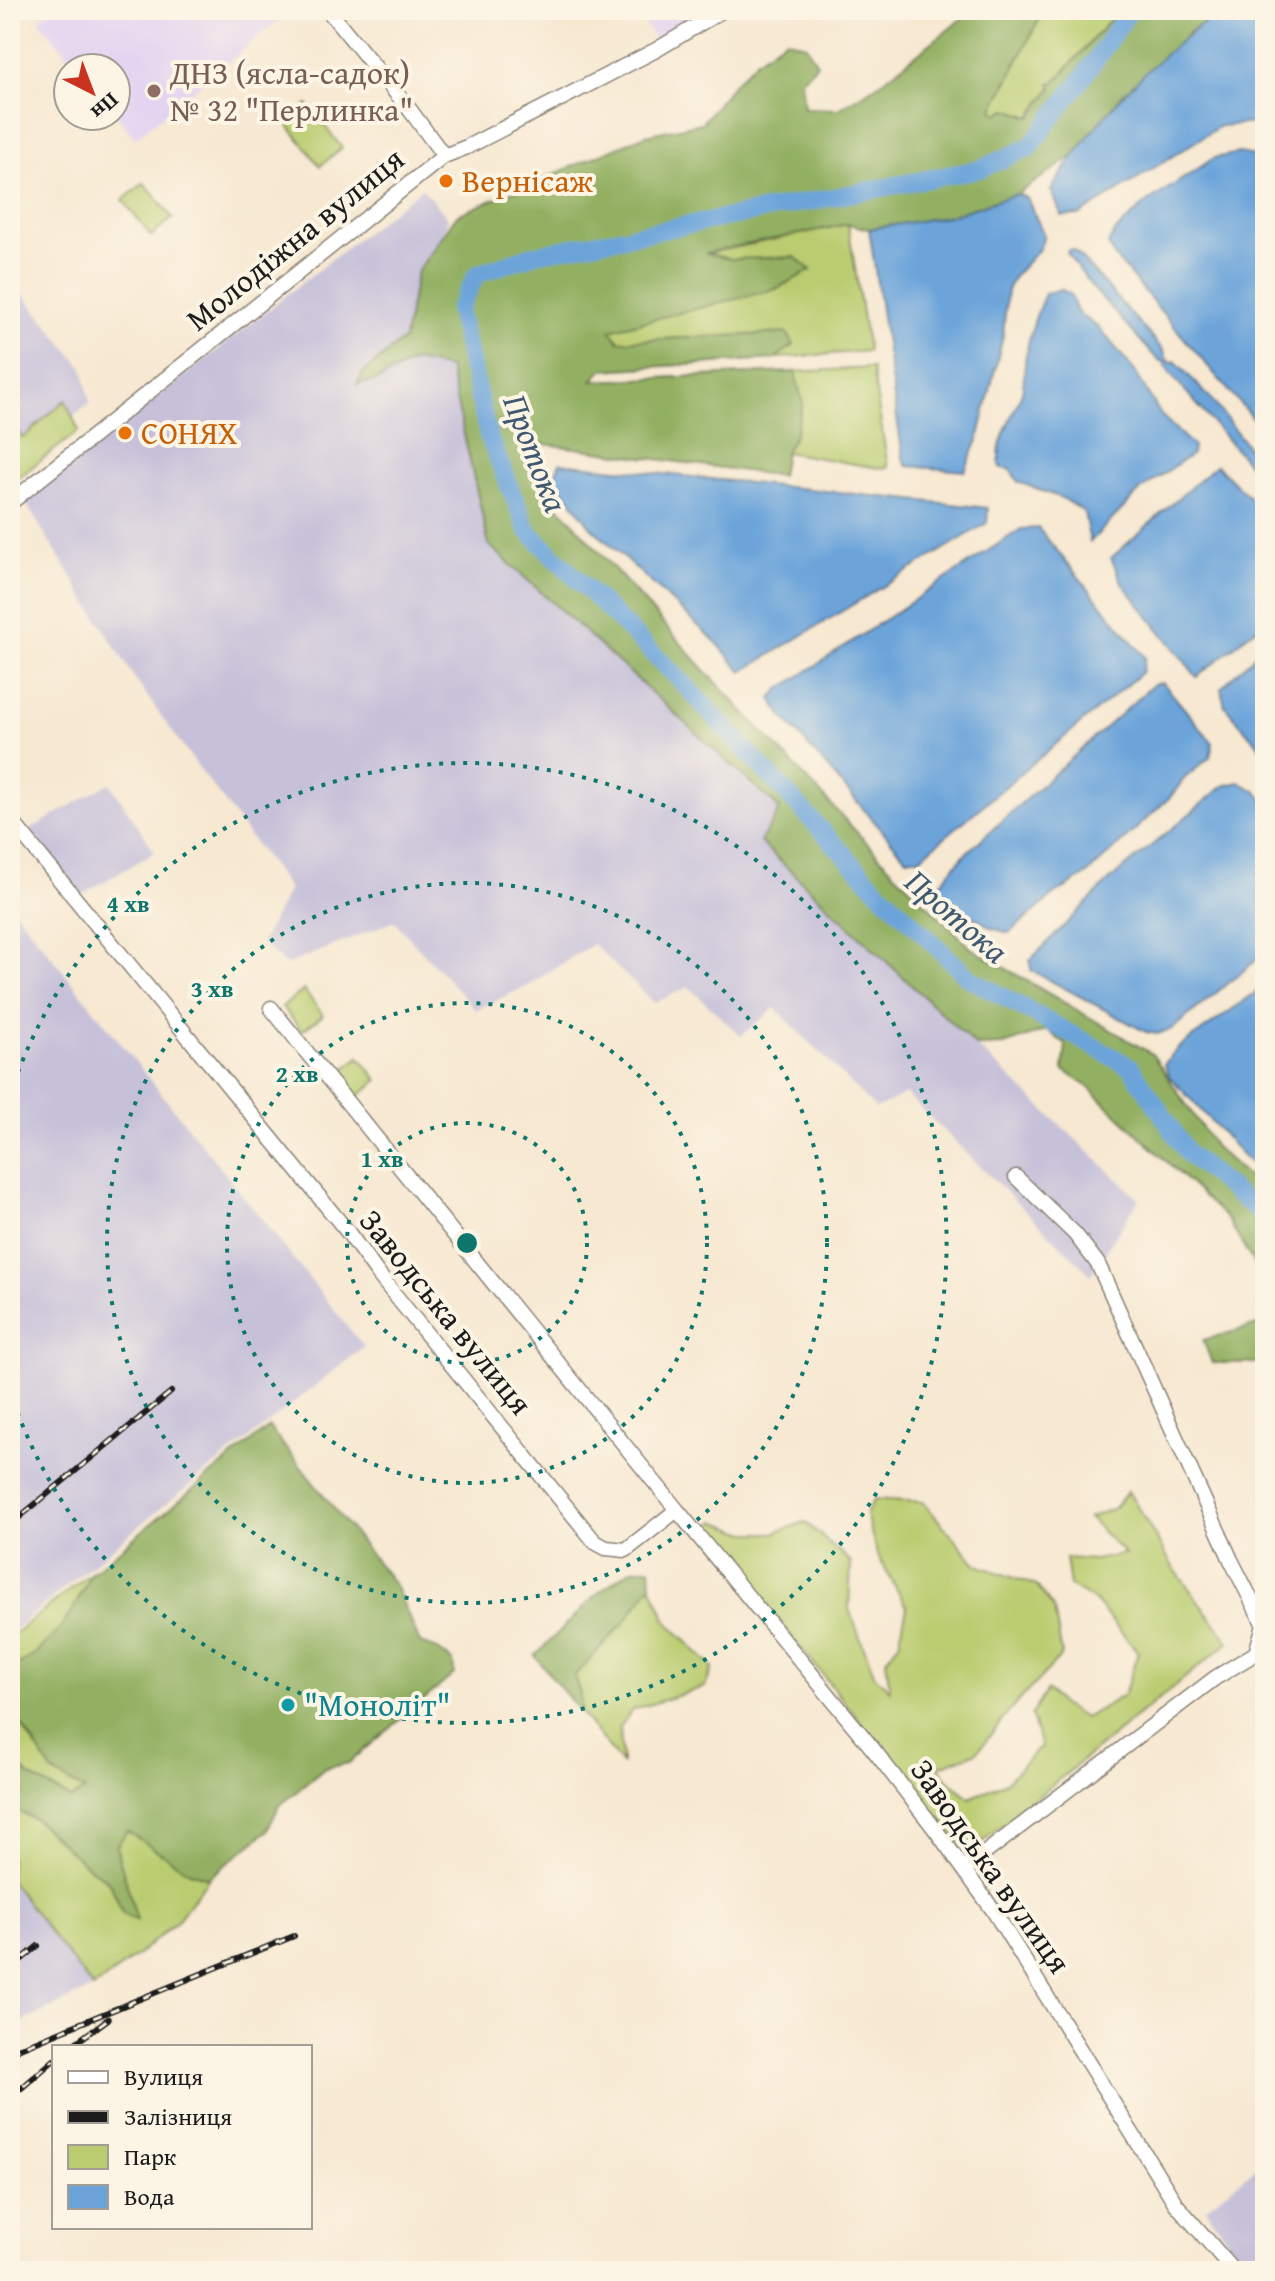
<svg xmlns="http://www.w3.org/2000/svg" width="1275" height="2281" font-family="'Gentium Book Plus',serif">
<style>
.built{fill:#e4d3f1}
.industrial{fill:#c6c0d9}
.green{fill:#bacc6f;stroke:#6b7446;stroke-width:2}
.forest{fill:#93b062;stroke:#58663f;stroke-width:2}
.water{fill:#6ca4da;stroke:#44607b;stroke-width:2}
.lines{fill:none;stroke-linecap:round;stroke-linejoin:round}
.river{stroke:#6ca4da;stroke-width:18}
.minor-casing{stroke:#8a8276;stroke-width:17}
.minor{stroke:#fff;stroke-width:14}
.rail-casing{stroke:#1c1c1c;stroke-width:6}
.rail{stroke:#fcf5e5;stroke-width:3;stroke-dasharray:9;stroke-linecap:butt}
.ring{fill:none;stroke:#0f766e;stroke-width:4;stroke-dasharray:4 8}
.education-dot{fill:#8d6e63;stroke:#fcf5e5;stroke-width:3}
.food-dot{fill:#e8710a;stroke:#fcf5e5;stroke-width:3}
.culture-dot{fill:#0f9aa8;stroke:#fcf5e5;stroke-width:3}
.labels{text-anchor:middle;stroke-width:8;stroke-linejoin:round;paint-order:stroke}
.education-label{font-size:32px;fill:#785e54;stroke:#fcf5e5;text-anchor:start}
.food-label{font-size:32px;fill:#c56008;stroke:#fcf5e5;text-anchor:start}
.street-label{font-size:32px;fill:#1c1c1c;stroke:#fcf5e5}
.culture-label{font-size:32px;fill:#0d838f;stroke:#fcf5e5;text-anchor:start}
.water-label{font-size:34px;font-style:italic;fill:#405971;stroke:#fcf5e5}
.centre{fill:#0f766e;stroke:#fcf5e5;stroke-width:4}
.ring-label{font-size:24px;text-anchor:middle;font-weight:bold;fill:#0f766e;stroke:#fcf5e5;stroke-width:8;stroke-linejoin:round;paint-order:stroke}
</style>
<rect width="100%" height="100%" fill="#fcf5e5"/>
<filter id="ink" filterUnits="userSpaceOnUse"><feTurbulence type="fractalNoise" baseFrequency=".0125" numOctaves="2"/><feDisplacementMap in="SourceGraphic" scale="16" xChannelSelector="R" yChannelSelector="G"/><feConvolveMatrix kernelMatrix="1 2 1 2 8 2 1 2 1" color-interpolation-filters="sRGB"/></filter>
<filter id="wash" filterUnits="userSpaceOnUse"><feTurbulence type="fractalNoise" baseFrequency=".006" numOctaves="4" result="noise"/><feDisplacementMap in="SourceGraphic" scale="32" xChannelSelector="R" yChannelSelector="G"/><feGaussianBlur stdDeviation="1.8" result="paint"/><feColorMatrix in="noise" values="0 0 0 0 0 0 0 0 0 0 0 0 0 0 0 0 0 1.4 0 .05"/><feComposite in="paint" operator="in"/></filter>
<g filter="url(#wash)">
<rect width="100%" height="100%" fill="#f7e8d1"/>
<path class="built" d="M51 10H291L135 138 116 115V68H78L39 20Z
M634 10H703L656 40Z"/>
<path class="industrial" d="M422 188 448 218 411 341 444 346 489 545 781 810 760 842 1139 1199 1091 1275 906 1094 876 1109 775 1008 741 1036 689 987 654 1003 593 944 527 986 476 1010 394 921 286 965 261 943 289 889 176 737 137 682 25 502Z
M10 278 83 368 90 403 73 417 79 431 10 484Z
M110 783 155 852 81 895 29 830Z
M10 905 364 1347 161 1508 10 1633Z
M10 1880 93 1988 10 2028Z
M1265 2160V2268L1262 2271H1248L1206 2208Z"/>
<path class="green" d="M1044 10H1119L1054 83 1031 117 1007 109 997 115 993 109Z
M308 105 342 148 320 166 286 122Z
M144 183 173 218 151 236 123 200Z
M848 224 868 351 689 365 501 312 521 292Z
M872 368 888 467 878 468 785 452 510 385Z
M65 400 79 431 10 484V422L23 438Z
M304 990 323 1015 302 1031 282 1007Z
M359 1057 378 1080 356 1098 337 1075Z
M1128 1491 1173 1567 1229 1642 968 1853C879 1747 794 1637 705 1531L715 1521 746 1533H774L805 1522 851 1562 849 1609 875 1676 890 1690 886 1660 899 1643 907 1608 877 1554 866 1514 874 1499 923 1502 977 1565 1037 1586 1054 1609 1062 1655 1013 1707 977 1752 938 1767 951 1783 970 1798 1006 1782 1041 1746 1031 1715 1047 1690 1062 1705 1085 1718 1124 1695 1138 1652 1095 1601 1070 1586 1066 1558 1095 1560 1125 1554 1089 1518 1114 1508Z
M91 1573 77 1607 44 1648 10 1671V1637Z
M651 1585 667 1622 713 1668 705 1687 632 1710 620 1727 622 1764 581 1713 580 1694 574 1676 623 1624Z
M10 1707 34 1745 85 1790 72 1799 30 1776 10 1758Z
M10 1808 35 1819 81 1861 111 1884 123 1914 136 1920 116 1847 127 1830 190 1872 209 1878 176 1922 139 1954 93 1988 10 1880Z"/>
<path class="forest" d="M966 10H1044L993 109 997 114 1007 109 1031 117 1052 87 1050 83 1055 82 1119 10H1223L1191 31 1123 94 1072 157 1017 194 949 216 869 229 848 224 705 253 731 259 795 257 811 270 776 289 610 330 619 341 787 333 794 345 774 359 602 370 592 381 795 372 803 404 795 434 785 452 781 476 537 443 535 480 702 667 895 873 971 948 1152 1054 1215 1147 1265 1192V1282L1227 1219 1086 1085 1063 1070 1066 1045 1047 1030 1004 1045 976 1046 760 842 780 809 489 545 449 368 414 361 376 381 357 384 363 373 404 339 417 272 457 215 646 135 702 123 734 83 758 59 786 39 806 45 817 64 801 80 804 108 838 109 879 84 963 18Z
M1265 1323V1363H1212L1203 1340Z
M269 1427 395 1585 420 1643 435 1648 453 1661 454 1674 349 1763 325 1768 279 1806 267 1831 209 1878 190 1872 127 1831 116 1847 137 1920 123 1914 111 1884 81 1861 35 1819 10 1808V1758L30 1776 71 1799 85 1790 54 1774 10 1707V1671C53 1643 71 1620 91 1573Z
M650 1568 651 1585 623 1624 574 1676 580 1694 581 1713 535 1656 598 1593 632 1569Z"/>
<path class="water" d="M1223 10H1265V127L1256 123 1220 126 1080 215 1062 216 1051 190C1096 119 1153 56 1223 10Z
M1239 153 1265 158V433L1114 256 1108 244 1115 232 1145 204 1214 158Z
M1017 194 1027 198 1044 235 1040 248 1014 276 1007 290 1003 336 978 440 965 471 907 466 903 458 869 229 949 216Z
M1068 250H1074L1164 351 1166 358 1171 363 1175 361 1211 399 1257 459 1255 464 1257 468 1265 469V488L1257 483 1253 467 1250 466 1169 372 1163 361 1158 360 1092 287 1067 253Z
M1060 289 1070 294 1077 312 1100 329 1134 370 1161 415 1193 446 1192 454 1142 489 1090 542 1084 512 1064 499 1018 482 1010 469 1001 468C992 447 1015 412 1022 392 1025 379 1024 367 1026 354 1030 333 1036 313 1045 294Z
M560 463 988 508 987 523 742 672 717 643 591 527 554 477Z
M1216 465 1265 512V621L1197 677 1123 584 1111 558Z
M1038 528 1145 657 1142 672 920 858H906L784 718 771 699 779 690 1021 529Z
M1265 645V753L1225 706 1221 688Z
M1163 683 1213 743 1210 757 1185 778 1171 796 1136 829 1086 875 1054 895 1009 933 992 928 977 919 944 904 935 889 965 854 1154 684Z
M1239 782 1257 792 1265 802V953L1172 1029 1157 1034 1146 1032 1031 970 1030 960 1109 881 1223 786Z
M1265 986V1179L1169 1076 1164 1064 1178 1048Z"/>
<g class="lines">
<path class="river" d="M1130 10 1087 72 1030 147 980 169 536 254 477 274 458 310 488 435 528 531 678 678 872 884 969 978 1131 1067 1188 1154 1265 1217"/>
</g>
</g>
<g filter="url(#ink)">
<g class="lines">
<defs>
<path id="minor" d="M328 10 410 110 444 156
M10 503 444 156 467 147 656 50 723 10
M10 819 347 1231 378 1274 595 1542 606 1548 626 1550 677 1510 873 1749 935 1829 993 1910 1176 2204 1234 2271
M271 1008 677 1510
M964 1869 1215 1678 1256 1653 1264 1625 1231 1560 1098 1264 1075 1234 1016 1177"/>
</defs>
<use href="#minor" class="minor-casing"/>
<use href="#minor" class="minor"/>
<defs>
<path id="rail" d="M10 1525 171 1392
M10 1969 38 1946
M70 2047 108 2019
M10 2052 294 1936
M10 2098 54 2060"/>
</defs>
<use href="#rail" class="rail-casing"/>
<use href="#rail" class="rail"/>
</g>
</g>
<g class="ring">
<circle cx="467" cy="1243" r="120"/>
<circle cx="467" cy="1243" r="240"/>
<circle cx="467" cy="1243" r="360"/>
<path d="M10 1095A480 480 0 1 1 10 1391"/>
</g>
<circle class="education-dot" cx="154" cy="91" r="8"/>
<g class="food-dot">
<circle cx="446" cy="181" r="8"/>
<circle cx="125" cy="433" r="8"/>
</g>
<circle class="culture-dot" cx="288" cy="1705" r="8"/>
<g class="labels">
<g class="education-label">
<text x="170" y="84">ДНЗ (ясла-садок)<tspan x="170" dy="37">№ 32 "Перлинка"</tspan></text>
</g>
<g class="food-label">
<text x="462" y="192">Вернісаж</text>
<text x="141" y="444">СОНЯХ</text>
</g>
<g class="street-label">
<text transform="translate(295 239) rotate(-39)" y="11">Молодіжна вулиця</text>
<text transform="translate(446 1312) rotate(51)" y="11">Заводська вулиця</text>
<text transform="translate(991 1866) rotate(55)" y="11">Заводська вулиця</text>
</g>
<g class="culture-label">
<text x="304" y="1716">"Моноліт"</text>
</g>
<g class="water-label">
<text transform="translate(536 453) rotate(69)" y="12">Протока</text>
<text transform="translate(957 916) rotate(41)" y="12">Протока</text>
</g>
</g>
<circle cx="467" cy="1243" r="12" class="centre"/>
<g class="ring-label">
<text x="128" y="912">4 хв</text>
<text x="212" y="997">3 хв</text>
<text x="297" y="1082">2 хв</text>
<text x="382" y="1167">1 хв</text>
</g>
<rect width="1275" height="2281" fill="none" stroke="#fcf5e5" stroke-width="40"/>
<rect x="52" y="2045" width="260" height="184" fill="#fcf5e5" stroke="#a29e95" stroke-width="2"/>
<rect x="68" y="2071" width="40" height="12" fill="#ffffff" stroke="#a29e95" stroke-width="2"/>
<text x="124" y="2085" font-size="24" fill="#1c1c1c">Вулиця</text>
<rect x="68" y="2111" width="40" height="12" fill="#1c1c1c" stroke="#a29e95" stroke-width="2"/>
<text x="124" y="2125" font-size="24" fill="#1c1c1c">Залізниця</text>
<rect x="68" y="2145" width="40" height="24" fill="#bacc6f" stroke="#a29e95" stroke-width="2"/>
<text x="124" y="2165" font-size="24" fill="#1c1c1c">Парк</text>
<rect x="68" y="2185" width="40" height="24" fill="#6ca4da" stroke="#a29e95" stroke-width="2"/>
<text x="124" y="2205" font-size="24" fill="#1c1c1c">Вода</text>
<g transform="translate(92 92) rotate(138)"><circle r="38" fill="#fcf5e5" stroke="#a29e95" stroke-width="2"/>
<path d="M0-6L14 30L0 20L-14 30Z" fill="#c8321e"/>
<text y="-12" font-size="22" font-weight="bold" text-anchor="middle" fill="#1c1c1c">Пн</text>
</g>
</svg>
